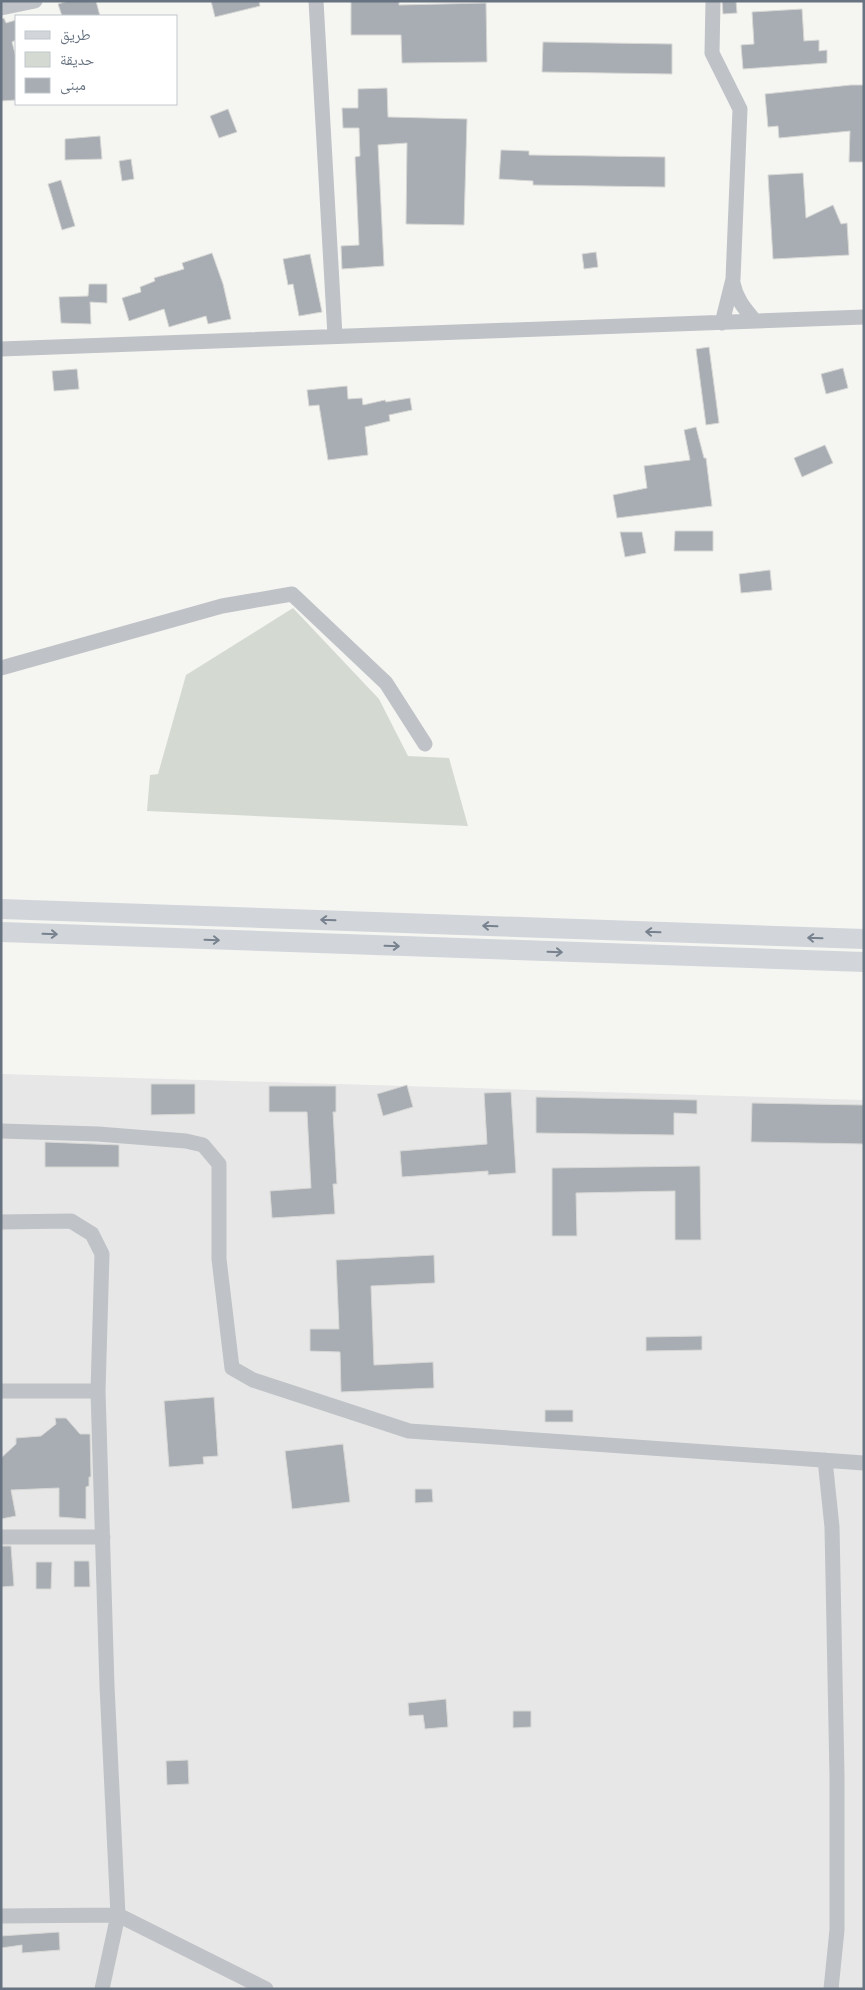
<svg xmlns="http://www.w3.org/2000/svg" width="865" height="1990" font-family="Lato,'Noto Naskh Arabic',sans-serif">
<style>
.built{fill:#e6e7e6}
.green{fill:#d4dad2}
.building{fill:#a7adb2;stroke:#d7d7d5}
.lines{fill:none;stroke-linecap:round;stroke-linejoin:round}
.minor{stroke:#bfc2c6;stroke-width:15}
.major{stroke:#d2d6da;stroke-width:20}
.oneway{stroke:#77828e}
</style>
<rect width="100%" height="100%" fill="#f5f5f2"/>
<path class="built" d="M1 1074 864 1100V1989H1Z"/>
<path class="green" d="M293 608 379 699 408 756 449 758 468 826 147 811 150 775 158 774 186 675Z"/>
<path class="building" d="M68 1H96L100 16H62L58 4Z
M211 1H259L260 6 215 17Z
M351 1H399V5L486 3 487 62 402 63 401 35H351Z
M722 1H736L737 13 723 14Z
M802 9 804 41 819 40V51L827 50V63L743 69 741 45 754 44 752 12Z
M4 18 6 23 16 20V40L12 42 16 57V100L1 101V19Z
M543 42 672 44V74L542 72Z
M851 85H864V162H849L850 131 779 138 778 126 768 127 765 94Z
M387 88 388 117 467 119 464 225 406 224 407 143 378 145 384 266 342 269 341 246 359 245 355 157 360 156 359 128H343L342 108H358V89Z
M228 109 237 132 219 138 210 116Z
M100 136 102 159 65 160V139Z
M501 150 529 151V155L665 157V187L533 185V181L499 179Z
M131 159 134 179 122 181 119 161Z
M803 173 806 218 833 205 841 224 847 223 849 255 773 259 768 175Z
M61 180 75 226 62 230 48 184Z
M596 252 598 267 584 269 582 254Z
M212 253 223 284 231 319 208 324 206 316 169 327 164 309 129 321 122 298 141 292 140 287 155 281 154 278 184 269 182 263Z
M310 254 322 312 299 316 293 284 288 285 283 259Z
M89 284H107V303L90 302 91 324 61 323 59 297 88 296Z
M709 347 719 423 706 425 696 349Z
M843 368 848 388 826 394 821 374Z
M77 369 79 389 54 391 52 371Z
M347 386 348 399 362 398 363 405 385 400 386 402 410 398 412 410 389 415 390 421 365 427 368 455 328 460 319 405 309 406 307 390Z
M696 427 704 458H706L712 506 617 518 613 495 647 488 644 466 690 460 684 430Z
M825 445 833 463 802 477 794 458Z
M675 531H713V551H674Z
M620 532H642L646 553 625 557Z
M770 570 772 590 741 593 739 574Z
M151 1084H195V1114L151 1115Z
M407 1085 413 1107 383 1116 377 1094Z
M269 1086H336V1112H333L337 1184H333L335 1214 272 1218 270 1191 311 1188 307 1112H269Z
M511 1092 516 1173 488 1175V1171L402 1177 400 1151 487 1144 484 1093Z
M536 1097 697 1100V1114L674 1113V1135L536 1133Z
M752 1103 864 1105V1144L751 1142Z
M45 1142 119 1145V1167H45Z
M700 1166 701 1240H675V1191L576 1193 577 1236H552V1168Z
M434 1255 435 1283 371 1286 374 1365 433 1362 434 1388 341 1392 340 1352 310 1351V1329H339L336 1260Z
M702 1336V1350L646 1351V1337Z
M214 1397 218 1456 203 1457 204 1464 169 1467 164 1401Z
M545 1410H573V1422H545Z
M55 1418H66L80 1434H90L91 1477H89V1486L86 1487V1519L59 1517V1488L11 1490 16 1516 1 1519V1458L16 1444V1438L41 1436 56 1424Z
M343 1444 350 1502 292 1509 285 1451Z
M415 1489H432L433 1502 415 1503Z
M1 1546H11L14 1586 1 1587Z
M74 1561H89L90 1587H74Z
M36 1562H52L51 1589H36Z
M446 1699 448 1727 425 1729 423 1715 409 1716 408 1703Z
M513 1711H531V1727L513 1728Z
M188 1760 189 1784 167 1785 166 1761Z
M59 1932 60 1950 22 1953V1945L1 1948V1936Z"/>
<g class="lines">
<path class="minor" d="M316 1 335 336
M713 1 712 53 740 109 733 279 722 323
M1 8 35 1
M733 283C736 299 745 309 755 321
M1 349 864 317
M1 668 222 606 292 594 386 683 425 744
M1 1131 98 1134 186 1141 203 1145 219 1164V1259L232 1368 253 1380 409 1431 864 1463
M1 1222 71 1221 92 1234 102 1254 98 1391 107 1686 118 1915 266 1989
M1 1391H98
M825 1460 832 1527 837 1776V1930L831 1989
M1 1537H103
M1 1916 118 1915 102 1989"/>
<path class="major" d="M1 909 864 939
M1 932 864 962"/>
</g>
<defs><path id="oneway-shaft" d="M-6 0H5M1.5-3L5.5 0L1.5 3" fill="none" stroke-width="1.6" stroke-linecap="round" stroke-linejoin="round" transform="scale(1.25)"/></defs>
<g class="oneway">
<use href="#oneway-shaft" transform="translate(328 920) rotate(-178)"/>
<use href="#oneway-shaft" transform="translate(490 926) rotate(-178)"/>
<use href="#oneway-shaft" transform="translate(653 932) rotate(-178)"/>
<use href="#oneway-shaft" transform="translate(50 934) rotate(2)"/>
<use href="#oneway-shaft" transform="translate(815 938) rotate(-178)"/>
<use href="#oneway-shaft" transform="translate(212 940) rotate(2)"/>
<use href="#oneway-shaft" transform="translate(392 946) rotate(2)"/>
<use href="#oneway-shaft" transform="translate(555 952) rotate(2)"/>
</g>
<rect width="865" height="1990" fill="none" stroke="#677380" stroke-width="5"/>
<rect x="15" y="15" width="162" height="90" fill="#ffffff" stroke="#c2c7cc"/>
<rect x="25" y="31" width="25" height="8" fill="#d2d6da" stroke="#c2c7cc"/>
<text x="60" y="40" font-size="15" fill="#677380">طريق</text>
<rect x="25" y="52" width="25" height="15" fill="#d4dad2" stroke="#c2c7cc"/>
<text x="60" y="65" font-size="15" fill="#677380">حديقة</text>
<rect x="25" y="78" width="25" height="15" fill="#a7adb2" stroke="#c2c7cc"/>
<text x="60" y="90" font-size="15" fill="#677380">مبنى</text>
</svg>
